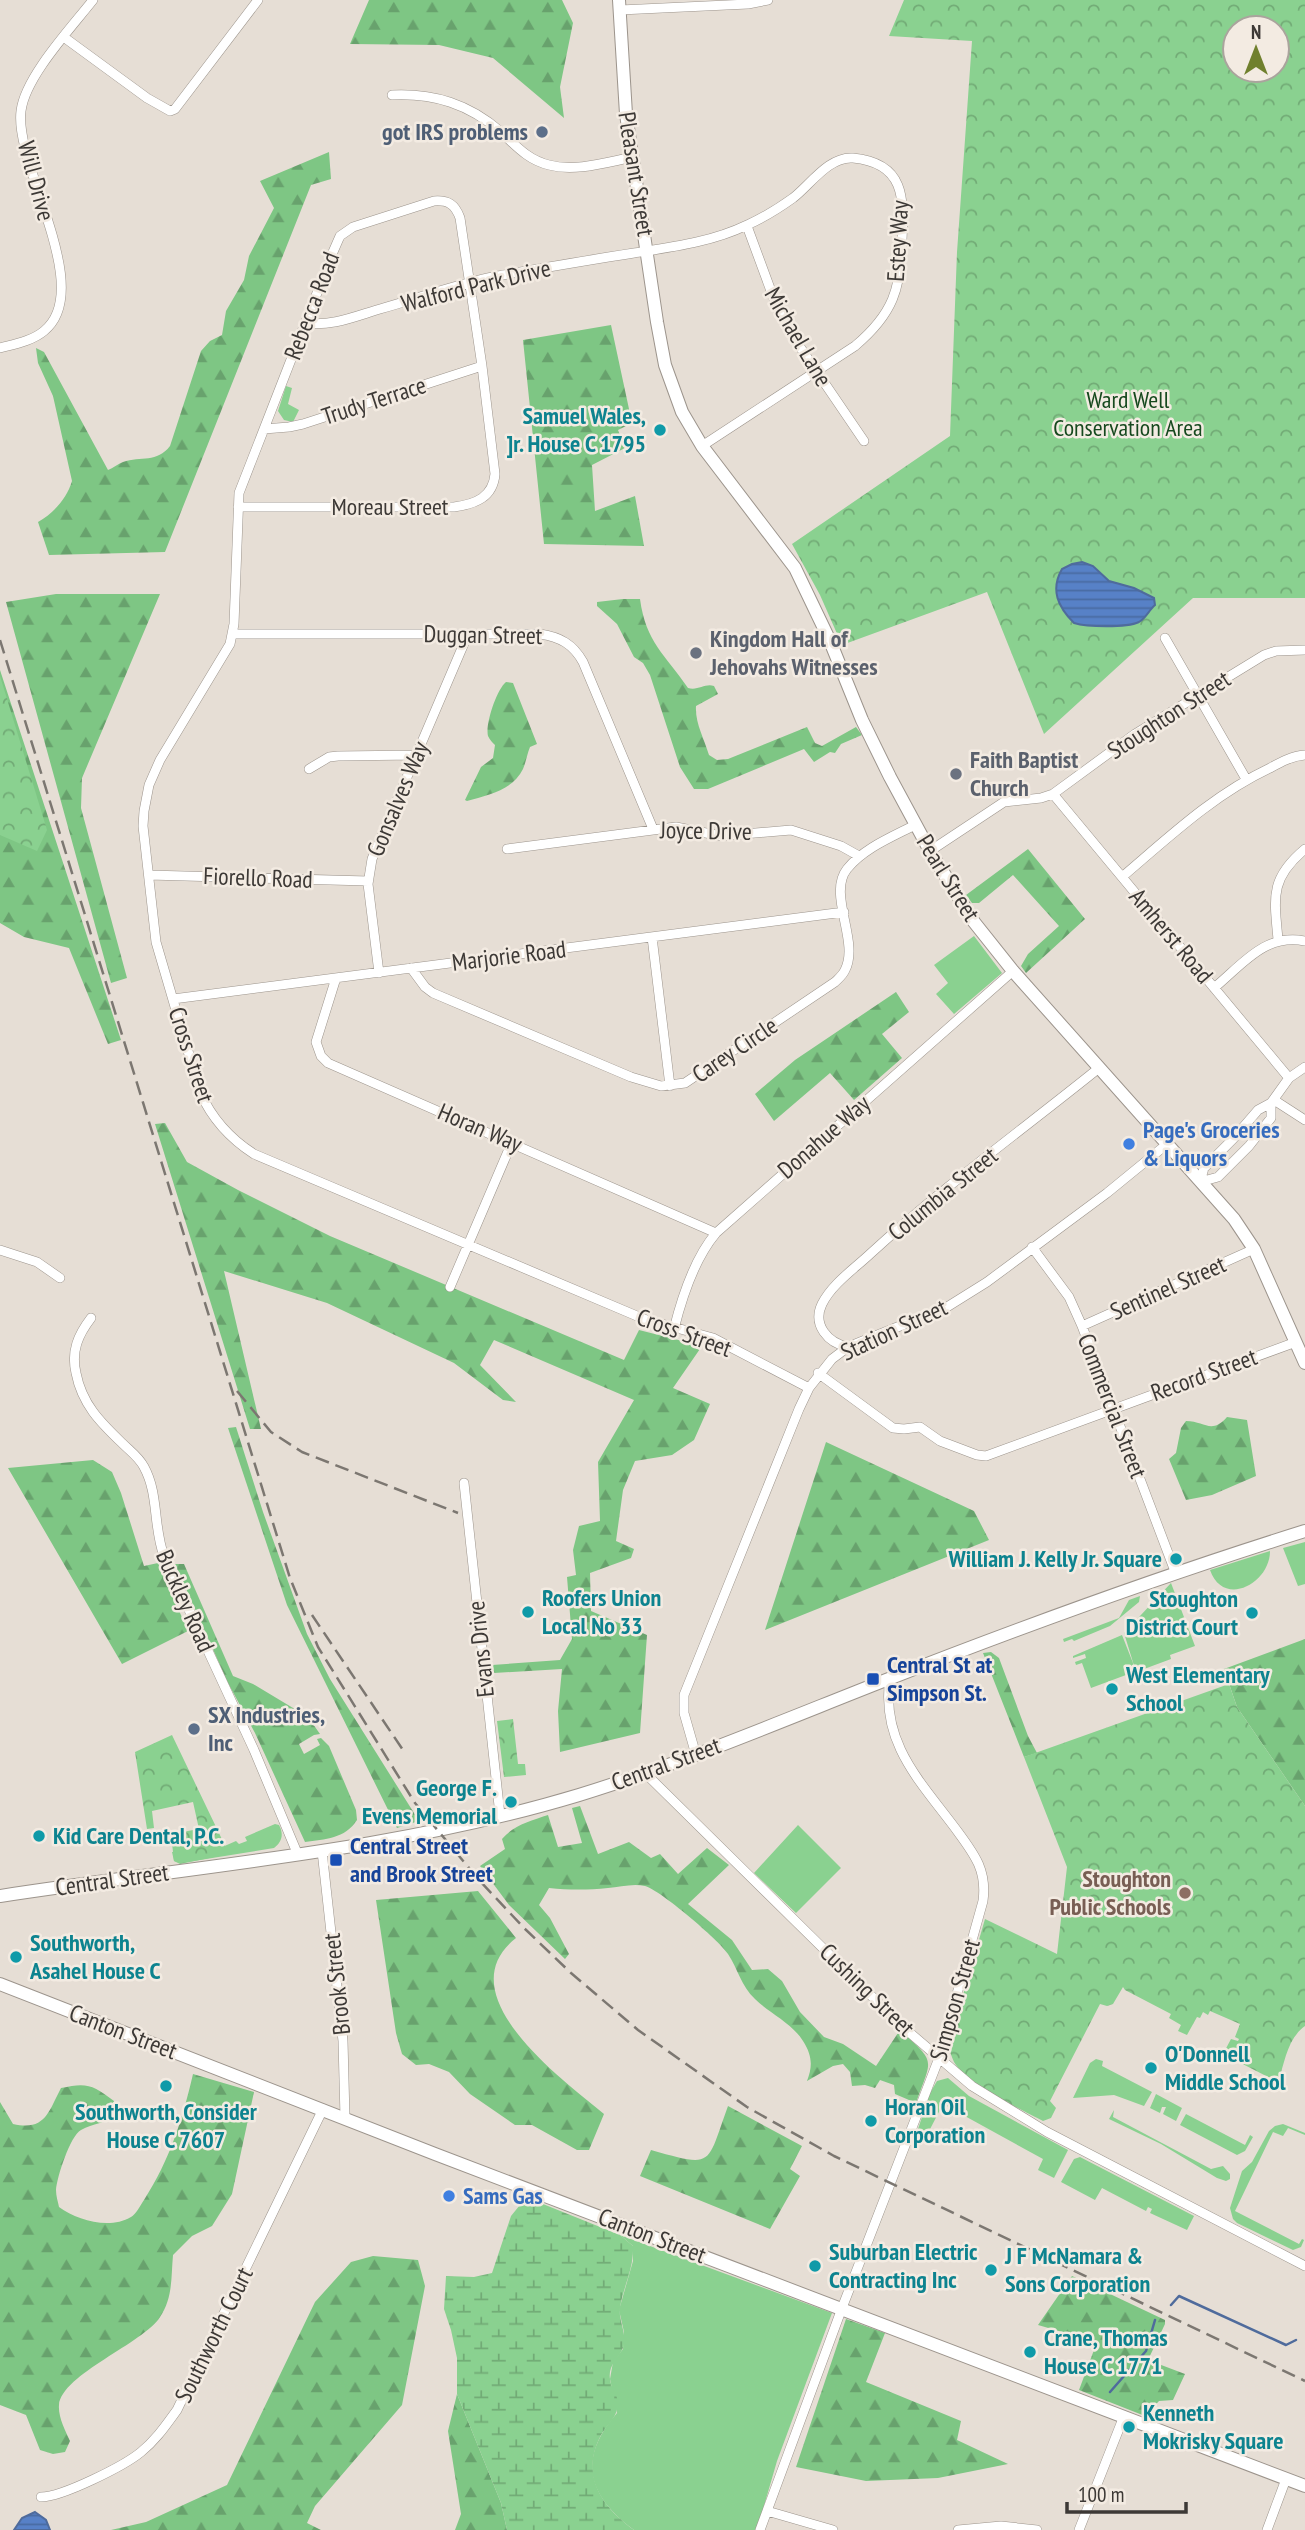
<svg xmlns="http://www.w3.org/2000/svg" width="1305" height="2530" font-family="'PT Sans Narrow',sans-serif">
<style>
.grass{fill:#8ad190}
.forest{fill:url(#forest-firs)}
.wetland{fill:url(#wetland-marsh)}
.park{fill:url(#park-crowns);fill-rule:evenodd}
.water{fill:url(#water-rules);stroke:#4f6b9c;stroke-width:2}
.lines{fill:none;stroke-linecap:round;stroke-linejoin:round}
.stream{stroke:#4f6b9c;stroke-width:2.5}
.street-casing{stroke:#9c948c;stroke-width:10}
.secondary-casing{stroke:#9c948c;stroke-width:14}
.street{stroke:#fff;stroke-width:9}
.secondary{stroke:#fff;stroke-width:12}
.rail{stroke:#7c7771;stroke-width:2.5;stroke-dasharray:14 7;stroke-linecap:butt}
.service-dot{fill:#5c6f8a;stroke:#f3ebe2;stroke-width:2.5}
.culture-dot{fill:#0f9aa8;stroke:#f3ebe2;stroke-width:2.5}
.worship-dot{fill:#6b7280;stroke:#f3ebe2;stroke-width:2.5}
.shop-dot{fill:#3f7fe0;stroke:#f3ebe2;stroke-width:2.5}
.transit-dot{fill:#1a4fb4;stroke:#f3ebe2;stroke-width:2.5}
.education-dot{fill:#8d6e63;stroke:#f3ebe2;stroke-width:2.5}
.labels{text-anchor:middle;stroke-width:5;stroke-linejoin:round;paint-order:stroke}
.service-label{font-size:24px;font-weight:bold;fill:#4e5e75;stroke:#f3ebe2;text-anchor:end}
.street-label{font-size:24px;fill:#3d3936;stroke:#f3ebe2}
.park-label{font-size:24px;fill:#16491e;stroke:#f3ebe2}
.culture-label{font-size:24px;font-weight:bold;fill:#0d838f;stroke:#f3ebe2;text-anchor:start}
.worship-label{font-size:24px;font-weight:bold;fill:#5b616d;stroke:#f3ebe2;text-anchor:start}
.shop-label{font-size:24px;font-weight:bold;fill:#366cbe;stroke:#f3ebe2;text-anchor:start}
.transit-label{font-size:24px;font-weight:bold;fill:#164399;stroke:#f3ebe2;text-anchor:start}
.education-label{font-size:24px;font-weight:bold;fill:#785e54;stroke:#f3ebe2;text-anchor:end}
</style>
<defs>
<pattern id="forest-firs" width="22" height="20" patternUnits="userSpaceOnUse" patternTransform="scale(1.75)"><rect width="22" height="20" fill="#7ec684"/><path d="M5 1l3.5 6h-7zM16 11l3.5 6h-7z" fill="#68a26d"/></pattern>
<pattern id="wetland-marsh" width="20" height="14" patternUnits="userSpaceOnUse" patternTransform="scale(1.75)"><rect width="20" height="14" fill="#8ad190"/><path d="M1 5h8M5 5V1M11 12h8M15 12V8" fill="none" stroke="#72ab76"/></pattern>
<pattern id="park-crowns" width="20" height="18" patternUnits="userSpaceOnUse" patternTransform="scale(1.75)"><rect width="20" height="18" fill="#8ad190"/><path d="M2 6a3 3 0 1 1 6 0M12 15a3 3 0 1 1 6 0" fill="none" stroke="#72ab76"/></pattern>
<pattern id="water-rules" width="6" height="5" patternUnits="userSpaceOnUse" patternTransform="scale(1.75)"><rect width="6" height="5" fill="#5781c7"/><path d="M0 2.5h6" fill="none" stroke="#496ba2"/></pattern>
</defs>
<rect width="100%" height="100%" fill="#e6ded5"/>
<path class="grass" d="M286 386 292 388 288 404 299 410 293 422 284 420 278 411Z
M974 936 1002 973 954 1014 936 994 948 983 934 965Z
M1305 1542V1584L1298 1586 1283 1548Z
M1270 1551C1270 1584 1223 1608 1210 1570Z
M1171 1583 1195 1646 1170 1655 1171 1659 1136 1672 1124 1633Z
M1140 1596 1139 1602 1110 1626 1074 1641 1072 1639 1064 1642 1063 1639 1119 1618 1129 1600Z
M1122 1635 1133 1663 1134 1672 1091 1688 1082 1663 1076 1665 1075 1662 1086 1658 1085 1654 1073 1658V1656Z
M275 1824 279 1825C284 1834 282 1842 274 1848L181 1863 174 1861 172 1852 220 1848 236 1841 239 1844 247 1841 245 1837Z
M798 1825 841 1868 796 1913 754 1873Z
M1096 2059 1103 2061 1102 2066 1152 2092 1144 2106 1114 2095 1073 2098 1090 2063Z
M948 2078 969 2096 1068 2150 1054 2178 1038 2170 1043 2159 943 2104 927 2135 921 2139 916 2135 930 2093 937 2081Z
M1156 2094 1182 2108 1176 2121 1163 2114 1166 2107H1162L1160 2113 1150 2108Z
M1114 2110 1113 2117 1211 2169 1223 2166 1230 2174V2179L1226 2181 1217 2178 1161 2144 1109 2119Z
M1186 2114 1245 2145 1250 2135 1253 2137 1245 2151 1237 2155 1180 2125Z
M1283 2124 1305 2133V2135L1288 2128 1283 2136 1273 2132 1235 2211 1299 2244 1302 2239 1304 2240 1301 2247 1293 2250 1237 2223 1233 2219 1230 2208 1242 2171 1252 2162 1269 2131 1275 2126Z
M1080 2157 1194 2216 1187 2230 1150 2213 1152 2209 1148 2207 1146 2211 1102 2188 1095 2200 1061 2182 1074 2159Z
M620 2235 832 2313 777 2461 757 2530H634C587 2495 577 2459 617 2413L610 2379 613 2362 623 2349 624 2332 619 2310 633 2261V2246Z"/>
<path class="forest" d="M369 0H562L573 23 560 87 564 118 493 58 439 45 350 44Z
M329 152 331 179 311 185 165 552 49 555 38 522C54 513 67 498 72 481L53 396 38 363 36 348 44 352 108 470C113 468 118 464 123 462 141 456 157 463 170 446L201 351 210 341 222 335 226 311 244 280 249 256 274 208 260 181Z
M611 325 632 423 618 430 625 448 592 465 595 511 635 496 644 546 544 544 523 340Z
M56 594H160L82 778 81 808 127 978 111 983 6 602Z
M623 599H640C646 643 665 654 688 688 698 691 705 683 714 686L718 694 696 706C695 723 704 738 709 755L717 760 728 759 807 727 815 743 822 746 856 727 862 735 841 744 835 753 830 752 814 762 804 749 708 789H694L680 767 650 675 643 663 634 657 617 624 597 606V602Z
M0 670 121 1040 108 1044 69 948 24 937 0 923Z
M506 682 513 683 537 744 530 747C527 754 526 762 523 769 513 790 488 795 467 801L465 800 481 767 493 758 495 745C492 742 490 740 488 736 485 724 497 689 506 682Z
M1028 849 1085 919 1026 973 1021 966 1028 954 1059 926 1013 875 979 903H972L966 895Z
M896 992 909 1012 882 1034 902 1058 854 1100 830 1073 774 1121 755 1094 795 1060Z
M165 1123 187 1162 238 1190 330 1236 624 1360 639 1330 702 1346 673 1388 710 1404 694 1440 672 1455 635 1461 623 1490 616 1541 634 1549 631 1558 590 1573 591 1611 647 1635 640 1733 560 1752 558 1711 562 1669 494 1673 492 1665 560 1660 572 1639 567 1577 576 1575 573 1550 579 1526 600 1521 598 1462 634 1400 494 1340 480 1365 516 1402 503 1400 454 1363 327 1303 224 1271 261 1429H250L155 1124Z
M1227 1417 1247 1420 1256 1476 1212 1495 1186 1500 1169 1459 1176 1453 1181 1428 1186 1421C1205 1421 1211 1435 1227 1417Z
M236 1427 263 1512 307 1634 330 1679 419 1821 397 1828 287 1605 228 1428Z
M826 1442 974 1511 989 1540 765 1630Z
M93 1460 112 1472 121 1493 144 1566 158 1563 188 1631 122 1664 8 1468Z
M175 1564H184L233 1676 253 1684 308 1717 320 1734 314 1735 299 1744 304 1754 320 1745 317 1739 321 1738 329 1746 356 1810 357 1820C345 1839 325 1839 305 1842L255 1733 228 1683Z
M1305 1639V1806L1237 1707 1224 1669Z
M991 1652 999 1658 1028 1736 1037 1753 1024 1757 983 1653Z
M580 1806 598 1854 629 1842 651 1858 660 1854 678 1874 707 1848 729 1865 688 1904 732 1940 752 1970 768 1969 782 1981 800 2012 824 2037 843 2044 876 2066 900 2030C937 2064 932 2057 916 2103L895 2094 894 2085 880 2080 875 2088 865 2085 852 2086 850 2072 843 2064 833 2066 807 2081C813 2066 812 2055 803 2041 792 2023 769 2013 755 1999 741 1986 738 1969 728 1954 719 1940 660 1890 645 1886 633 1883 620 1887 608 1888 588 1890 569 1890 549 1888L539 1905 550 1918 569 1954 565 1959 509 1905 480 1866 505 1849 502 1839C514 1825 530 1821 548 1815L558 1847 582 1843 572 1808Z
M478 1891 516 1938C445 1994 563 2080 604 2114L589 2150H577L532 2125H515L470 2094 449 2072 429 2064 416 2065 402 2054 396 2033 376 1900Z
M193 2074 254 2092 232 2194 212 2226 192 2236 173 2255C171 2277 173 2298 160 2317 144 2343 62 2374 59 2405 58 2417 65 2430 70 2441L65 2452 53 2454 40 2450 26 2415 0 2405V2102L13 2124C45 2131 48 2113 61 2088 87 2082 93 2085 114 2101L115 2114C106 2124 93 2123 81 2130 70 2136 57 2177 56 2190 56 2196 58 2202 59 2207 77 2220 109 2230 131 2217 136 2214 140 2206 144 2200 170 2159 182 2121 193 2074Z
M728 2106 802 2146 790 2169 800 2176 770 2229 640 2176 651 2150C715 2168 706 2166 728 2106Z
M373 2256 418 2260 425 2286 402 2405 315 2506 307 2523 321 2530H111L146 2522 227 2485 315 2302 351 2262Z
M1072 2276 1165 2320V2324L1148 2360 1185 2374 1173 2400 1159 2401 1145 2416 1079 2390 1097 2342 1038 2325Z
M846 2319 885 2333 866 2382 961 2421 957 2440 1008 2464 938 2478 866 2481 796 2467Z
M457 2394 501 2503 507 2530H455L461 2514 448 2431Z"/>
<path class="wetland" d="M524 2200 538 2202 620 2235 633 2246C634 2269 623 2287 620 2308 618 2322 629 2336 622 2350 617 2360 608 2366 610 2379 611 2391 620 2393 617 2409 616 2418 606 2426 601 2435 580 2475 601 2506 634 2530H507L501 2503 457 2394V2358L451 2330 444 2309 446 2276 474 2277 492 2273 511 2216Z"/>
<path class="park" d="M904 0H1305V598H1193L1044 734 987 592 842 645 820 595 792 544 950 436 957 252 972 41 889 36ZM1235 28H1277V70H1235Z
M0 676 47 830 37 851 0 835Z
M1229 1684 1237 1707 1305 1806V2026C1287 2039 1285 2062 1278 2082L1223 2054 1231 2039 1238 2041 1239 2039 1235 2037 1240 2024 1210 2011 1208 2015 1203 2012 1200 2018 1197 2017 1187 2035 1178 2031 1181 2025 1169 2018 1171 2014 1125 1990 1123 1987 1113 2004 1107 2006 1100 2004 1050 2101 1056 2108 1051 2118 1043 2121C1020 2109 967 2084 954 2062 952 2058 950 2051 948 2047L985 1919 1057 1954 1067 1867 1024 1757Z
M513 1719 518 1764H525L526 1775 504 1777 497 1721Z
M172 1735 229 1854 180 1864 174 1861 171 1834 199 1829 193 1802 152 1811 154 1828 147 1829 135 1752Z"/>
<path class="water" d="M1082 562 1093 566 1109 581 1134 588 1154 598 1155 605C1149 610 1146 618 1139 622 1126 628 1087 627 1074 623 1058 607 1050 590 1062 569L1072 564Z
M35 2512 46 2520 50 2530H14L22 2518Z"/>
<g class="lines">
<path class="stream" d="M1171 2305 1179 2296 1286 2345 1296 2340
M1110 2392 1146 2351 1155 2320"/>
<defs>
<path id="street" d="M620 10 748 4 768 0
M65 38 147 98 170 111 175 109 258 0
M392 95C434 93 469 104 501 132 516 146 528 160 549 165 576 172 607 162 634 157
M747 226 778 310 798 344 864 441
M305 323C331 327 356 316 380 309 419 298 458 284 497 276 543 268 588 260 634 253 672 247 712 242 747 225 763 218 779 208 793 198 810 185 829 156 853 158 905 163 904 198 902 240 901 289 893 314 855 346L702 446
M0 348C15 344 32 341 44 331 96 289 14 165 21 111 25 77 71 28 93 0
M482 366 460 218C455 204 448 200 434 201L353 227 340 236 333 252 239 493 234 624 230 644 160 760 149 785 144 811 143 826 156 942 200 1092C212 1119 229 1138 254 1154L644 1319 713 1338 809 1388
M238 507H454C476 504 493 497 495 474L482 366 303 424 289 427 264 429
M233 634H540C560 637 573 644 583 662L653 829
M1165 638 1246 779
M309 769 329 757 338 756 416 755
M1053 794 1289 1078
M507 849 676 827 721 836 791 830 841 846 859 856
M930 851 1004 802 1041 798 1053 794 1135 734 1264 655 1276 651 1305 650
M149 875 368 881
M1122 877C1169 837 1213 795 1270 768 1281 762 1292 756 1305 755
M652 937 670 1086
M1278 939C1274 897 1270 878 1305 849
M411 968 425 987 433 993 631 1077 661 1086 685 1083 835 982C839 978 843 975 845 970 860 942 827 894 847 869 864 848 892 837 915 825
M379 973 368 884 372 859 468 634
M336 978 316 1042 321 1056 328 1063 716 1233
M1214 988C1243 964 1265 933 1305 941
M173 999 844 912
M1274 1100 1305 1120
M1200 1182 1204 1168 1233 1139 1258 1110 1271 1103 1289 1078 1305 1067
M1200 1182 1218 1177 1249 1146 1271 1118V1103
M1032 1247 1069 1297 1082 1326 1176 1574
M0 1250 37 1262 60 1278
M450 1287 512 1142
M91 1318C78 1335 71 1351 76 1373 82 1404 100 1422 122 1443 130 1451 139 1457 144 1467 159 1494 153 1527 164 1556L254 1750 298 1855
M1082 1326 1254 1249
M674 1329C682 1297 694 1259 716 1233L1013 971
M848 1347C828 1343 812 1325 822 1304 832 1284 854 1269 870 1254 943 1187 1022 1130 1099 1068
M818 1373 893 1428 904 1429 920 1427 940 1441 977 1455 986 1456 1296 1342
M464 1483 500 1815
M696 1755 684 1713V1695L799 1409 809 1388 832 1359 848 1347 947 1307 987 1282 1107 1193 1167 1144
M645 1773 903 2027 972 2086 1047 2132 1305 2266
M322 1851 343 2041 345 2118
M41 2497C62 2497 124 2466 141 2452 156 2440 166 2425 177 2410L323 2109
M767 2511 833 2530
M760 2530 842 2308 939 2058 983 1901C987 1871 975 1855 958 1832 922 1783 880 1744 890 1678
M958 2530 1001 2526 1037 2530
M1079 2530 1124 2416
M1267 2530 1286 2479"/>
<path id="secondary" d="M619 0 626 114 657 322 665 365 682 412 702 446 795 568 830 641 862 720 890 777 930 851 974 922 1013 971 1234 1219 1254 1249 1305 1363
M0 1896C194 1866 390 1852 579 1795 683 1763 784 1720 886 1680 1024 1626 1164 1575 1305 1531
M0 1984 435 2154 1305 2486"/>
</defs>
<use href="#street" class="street-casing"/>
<use href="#secondary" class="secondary-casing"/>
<use href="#street" class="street"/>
<use href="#secondary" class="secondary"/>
<path class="rail" d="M0 640 290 1578 318 1647 415 1803 479 1880 524 1928 571 1973 638 2030 747 2107 834 2156 1305 2381
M237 1391 271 1432 302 1452 458 1513
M312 1615 405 1753"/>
</g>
<g class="service-dot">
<circle cx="542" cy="132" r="7"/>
<circle cx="194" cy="1729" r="7"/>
</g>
<g class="culture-dot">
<circle cx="660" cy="430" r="7"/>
<circle cx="1176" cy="1559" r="7"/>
<circle cx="528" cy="1612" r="7"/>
<circle cx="1252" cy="1613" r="7"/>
<circle cx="1112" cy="1689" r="7"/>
<circle cx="511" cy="1802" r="7"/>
<circle cx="39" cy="1836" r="7"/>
<circle cx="16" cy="1957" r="7"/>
<circle cx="1151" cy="2068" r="7"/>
<circle cx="166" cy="2086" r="7"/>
<circle cx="871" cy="2121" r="7"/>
<circle cx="815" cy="2266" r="7"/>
<circle cx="991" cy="2270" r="7"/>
<circle cx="1030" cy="2352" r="7"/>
<circle cx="1129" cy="2427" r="7"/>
</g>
<g class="worship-dot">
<circle cx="696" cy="653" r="7"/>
<circle cx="956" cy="774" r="7"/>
</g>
<g class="shop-dot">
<circle cx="1129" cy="1144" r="7"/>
<circle cx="449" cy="2196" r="7"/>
</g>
<g class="transit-dot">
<rect x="866" y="1672" width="14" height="14" rx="3.5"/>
<rect x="329" y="1853" width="14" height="14" rx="3.5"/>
</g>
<circle class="education-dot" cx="1185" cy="1893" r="7"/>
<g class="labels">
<g class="service-label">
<text x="528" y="140">got IRS problems</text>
<text x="208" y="1723" text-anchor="start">SX Industries,<tspan x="208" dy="28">Inc</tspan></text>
</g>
<g class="street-label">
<text transform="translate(636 174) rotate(81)" y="8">Pleasant Street</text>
<text transform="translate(36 181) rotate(75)" y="8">Will Drive</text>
<text transform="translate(898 241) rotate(-87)" y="8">Estey Way</text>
<text transform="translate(476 286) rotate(-14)" y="8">Walford Park Drive</text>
<text transform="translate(312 306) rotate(-69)" y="8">Rebecca Road</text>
<text transform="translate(798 337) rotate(60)" y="8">Michael Lane</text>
<text transform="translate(374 401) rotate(-18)" y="8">Trudy Terrace</text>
<text x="390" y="515">Moreau Street</text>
<text transform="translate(483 635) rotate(1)" y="8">Duggan Street</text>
<text transform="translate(1169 715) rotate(-33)" y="8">Stoughton Street</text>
<text transform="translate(398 799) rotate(-67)" y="8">Gonsalves Way</text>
<text transform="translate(706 831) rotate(1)" y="8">Joyce Drive</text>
<text transform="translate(258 878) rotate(2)" y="8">Fiorello Road</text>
<text transform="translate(948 878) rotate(58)" y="8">Pearl Street</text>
<text transform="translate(1171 936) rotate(50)" y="8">Amherst Road</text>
<text transform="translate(509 956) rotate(-7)" y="8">Marjorie Road</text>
<text transform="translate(735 1050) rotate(-34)" y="8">Carey Circle</text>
<text transform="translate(191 1055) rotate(72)" y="8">Cross Street</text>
<text transform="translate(480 1128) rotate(23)" y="8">Horan Way</text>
<text transform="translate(824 1137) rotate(-41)" y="8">Donahue Way</text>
<text transform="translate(943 1194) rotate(-39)" y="8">Columbia Street</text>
<text transform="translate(1168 1288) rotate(-24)" y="8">Sentinel Street</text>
<text transform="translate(894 1330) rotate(-25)" y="8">Station Street</text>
<text transform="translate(684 1333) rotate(20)" y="8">Cross Street</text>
<text transform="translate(1204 1375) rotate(-20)" y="8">Record Street</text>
<text transform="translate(1112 1406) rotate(69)" y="8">Commercial Street</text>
<text transform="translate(185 1601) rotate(66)" y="8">Buckley Road</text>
<text transform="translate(481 1649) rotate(-96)" y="8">Evans Drive</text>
<text transform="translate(666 1764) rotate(-20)" y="8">Central Street</text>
<text transform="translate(112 1880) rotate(-8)" y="8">Central Street</text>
<text transform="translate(337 1984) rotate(-96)" y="8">Brook Street</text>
<text transform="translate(867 1990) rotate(44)" y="8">Cushing Street</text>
<text transform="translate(955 2000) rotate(-74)" y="8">Simpson Street</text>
<text transform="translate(123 2032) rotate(21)" y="8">Canton Street</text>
<text transform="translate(652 2236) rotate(21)" y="8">Canton Street</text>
<text transform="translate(214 2335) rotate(-64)" y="8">Southworth Court</text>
</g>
<g class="park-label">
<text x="1128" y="408">Ward Well<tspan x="1128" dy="28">Conservation Area</tspan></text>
</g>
<g class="culture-label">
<text x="646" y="424" text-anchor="end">Samuel Wales,<tspan x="646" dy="28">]r. House C 1795</tspan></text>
<text x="1162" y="1567" text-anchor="end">William J. Kelly Jr. Square</text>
<text x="542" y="1606">Roofers Union<tspan x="542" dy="28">Local No 33</tspan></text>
<text x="1238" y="1607" text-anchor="end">Stoughton<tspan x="1238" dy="28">District Court</tspan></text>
<text x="1126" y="1683">West Elementary<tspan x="1126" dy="28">School</tspan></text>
<text x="497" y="1796" text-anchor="end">George F.<tspan x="497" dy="28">Evens Memorial</tspan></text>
<text x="53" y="1844">Kid Care Dental, P.C.</text>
<text x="30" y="1951">Southworth,<tspan x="30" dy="28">Asahel House C</tspan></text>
<text x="1165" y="2062">O'Donnell<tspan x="1165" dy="28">Middle School</tspan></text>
<text x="885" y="2115">Horan Oil<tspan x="885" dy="28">Corporation</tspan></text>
<text x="166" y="2120" text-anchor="middle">Southworth, Consider<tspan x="166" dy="28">House C 7607</tspan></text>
<text x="829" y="2260">Suburban Electric<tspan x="829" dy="28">Contracting Inc</tspan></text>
<text x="1005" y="2264">J F McNamara &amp;<tspan x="1005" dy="28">Sons Corporation</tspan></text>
<text x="1044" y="2346">Crane, Thomas<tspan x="1044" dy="28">House C 1771</tspan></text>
<text x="1143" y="2421">Kenneth<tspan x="1143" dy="28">Mokrisky Square</tspan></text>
</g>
<g class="worship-label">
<text x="710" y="647">Kingdom Hall of<tspan x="710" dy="28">Jehovahs Witnesses</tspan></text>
<text x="970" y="768">Faith Baptist<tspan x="970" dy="28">Church</tspan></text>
</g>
<g class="shop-label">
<text x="1143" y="1138">Page's Groceries<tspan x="1143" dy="28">&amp; Liquors</tspan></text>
<text x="463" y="2204">Sams Gas</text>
</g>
<g class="transit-label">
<text x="887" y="1673">Central St at<tspan x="887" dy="28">Simpson St.</tspan></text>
<text x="350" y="1854">Central Street<tspan x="350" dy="28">and Brook Street</tspan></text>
</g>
<g class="education-label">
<text x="1171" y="1887">Stoughton<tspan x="1171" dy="28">Public Schools</tspan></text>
</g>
</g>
<g transform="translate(1256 49)"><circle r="33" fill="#f3ebe2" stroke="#aaa49d" stroke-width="2"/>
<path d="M0-5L12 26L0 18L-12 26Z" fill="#70802e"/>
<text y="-10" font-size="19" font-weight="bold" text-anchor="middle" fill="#3d3936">N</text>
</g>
<path d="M1067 2502v10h119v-10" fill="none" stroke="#3d3936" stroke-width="3.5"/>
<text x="1078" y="2502" font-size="21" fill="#3d3936" stroke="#f3ebe2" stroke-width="5" paint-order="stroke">100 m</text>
</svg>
